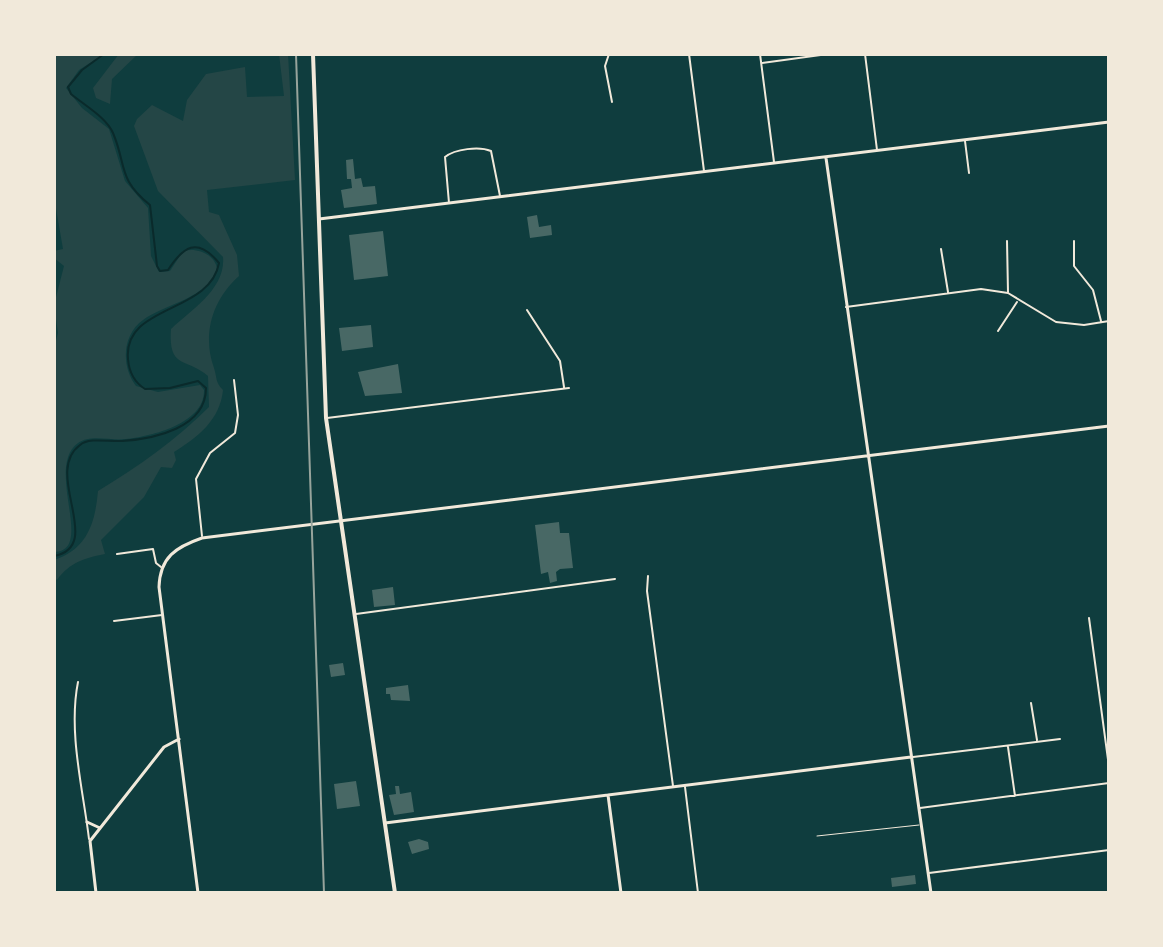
<svg xmlns="http://www.w3.org/2000/svg" width="1163" height="947" font-family="'PT Sans Narrow',sans-serif">
<style>
.green{fill:#244646}
.lines{fill:none;stroke-linecap:round;stroke-linejoin:round}
.stream{stroke:#0a2a2b;stroke-width:2}
.building{fill:#486865}
.service{stroke:#f1e9da;stroke-width:1}
.minor{stroke:#f1e9da;stroke-width:2}
.tertiary{stroke:#f1e9da;stroke-width:3}
.primary{stroke:#f1e9da;stroke-width:4}
.rail{stroke:#97a49c;stroke-width:2}
</style>
<rect width="100%" height="100%" fill="#0f3d3e"/>
<path class="green" d="M54 54H104L79 70 66 88 82 108 109 129 125 181 148 208 151 256 159 272 170 271 183 251C197 247 214 254 217 268 210 298 162 305 143 320 122 335 121 366 136 386L158 392 200 385 204 390C205 423 153 436 126 439 110 441 91 434 78 443 44 468 96 551 54 552V348L58 333 54 305 64 266 54 258V251L63 249 54 197Z
M119 54H138L112 79 110 104 96 98 93 88Z
M279 54H288L295 180 207 190 209 212 219 215 237 255 239 276C212 300 202 335 214 368 217 377 215 382 223 390 220 420 198 437 174 452L176 460 172 468 161 467 144 497 101 540 105 554C85 558 70 562 57 580L54 578V560C87 549 95 524 98 491 139 466 176 440 209 407L208 376C187 357 168 370 171 329 191 310 226 289 223 257L158 191 134 126 137 119 152 105 183 121 187 100 206 74 245 67 247 97 284 96Z"/>
<g class="lines">
<path class="stream" d="M54 556C106 546 42 473 80 445 89 437 110 442 122 441 154 439 206 428 206 388L198 381 170 388 145 389C134 382 129 372 128 359 123 304 210 314 219 263 197 236 183 247 168 270L160 271 157 266 150 205C117 178 127 166 113 133 106 117 84 105 71 94L68 87 82 70 104 54"/>
</g>
<path class="building" d="M353 159 355 179 361 178 363 187 375 186 377 204 344 208 341 190 352 188 351 179H347L346 160Z
M537 215 539 227 551 225 552 235 530 238 527 217Z
M383 231 388 276 354 280 349 235Z
M371 325 373 347 342 351 339 328Z
M398 364 402 393 365 396 358 372Z
M559 522 560 533H569L573 568 560 569 556 572 557 581 550 583 548 572 541 574 535 525Z
M393 587 395 605 374 607 372 590Z
M343 663 345 675 331 677 329 665Z
M408 685 410 701 391 700 390 694H386V688Z
M356 781 360 806 337 809 334 784Z
M395 786H399L400 794 411 792 414 812 394 815 389 795 396 794Z
M419 839 428 842 429 849 412 854 408 842Z
M915 875 916 884 892 887 891 878Z"/>
<g class="lines">
<path class="service" d="M817 836 919 825"/>
<path class="minor" d="M609 54 605 66 612 102
M689 54 704 171
M760 54 774 162
M865 54 877 150
M762 63 828 54
M965 141 969 173
M449 203 445 157C455 149 479 146 491 151L500 196
M1007 241 1008 292
M1074 241V266L1093 290 1101 321
M941 249 948 292
M846 307 981 289 1008 293 1056 322 1084 325 1109 321
M527 310 560 361 564 387
M998 331 1017 302
M327 418 569 388
M202 536 196 479 210 453 235 433 238 415 234 380
M117 554 153 549 156 563 161 567
M648 576 647 591 673 786
M356 614 615 579
M1089 618 1109 767
M114 621 162 615
M78 682C68 732 83 789 89 839
M1031 703 1037 740
M1008 747 1015 796
M913 757 1060 739
M685 787 698 893
M920 808 1109 783
M929 873 1109 850"/>
<path class="tertiary" d="M826 158 931 893
M319 219 1109 122
M608 795 621 893
M87 822 100 828
M385 823 911 757
M96 893 90 841 164 747 179 739
M198 893 159 587C160 557 176 547 202 538L1109 426"/>
<path class="primary" d="M313 54 326 418 395 893"/>
<path class="rail" d="M296 54 324 893"/>
</g>
<rect width="1163" height="947" fill="none" stroke="#f1e9da" stroke-width="112"/>
</svg>
